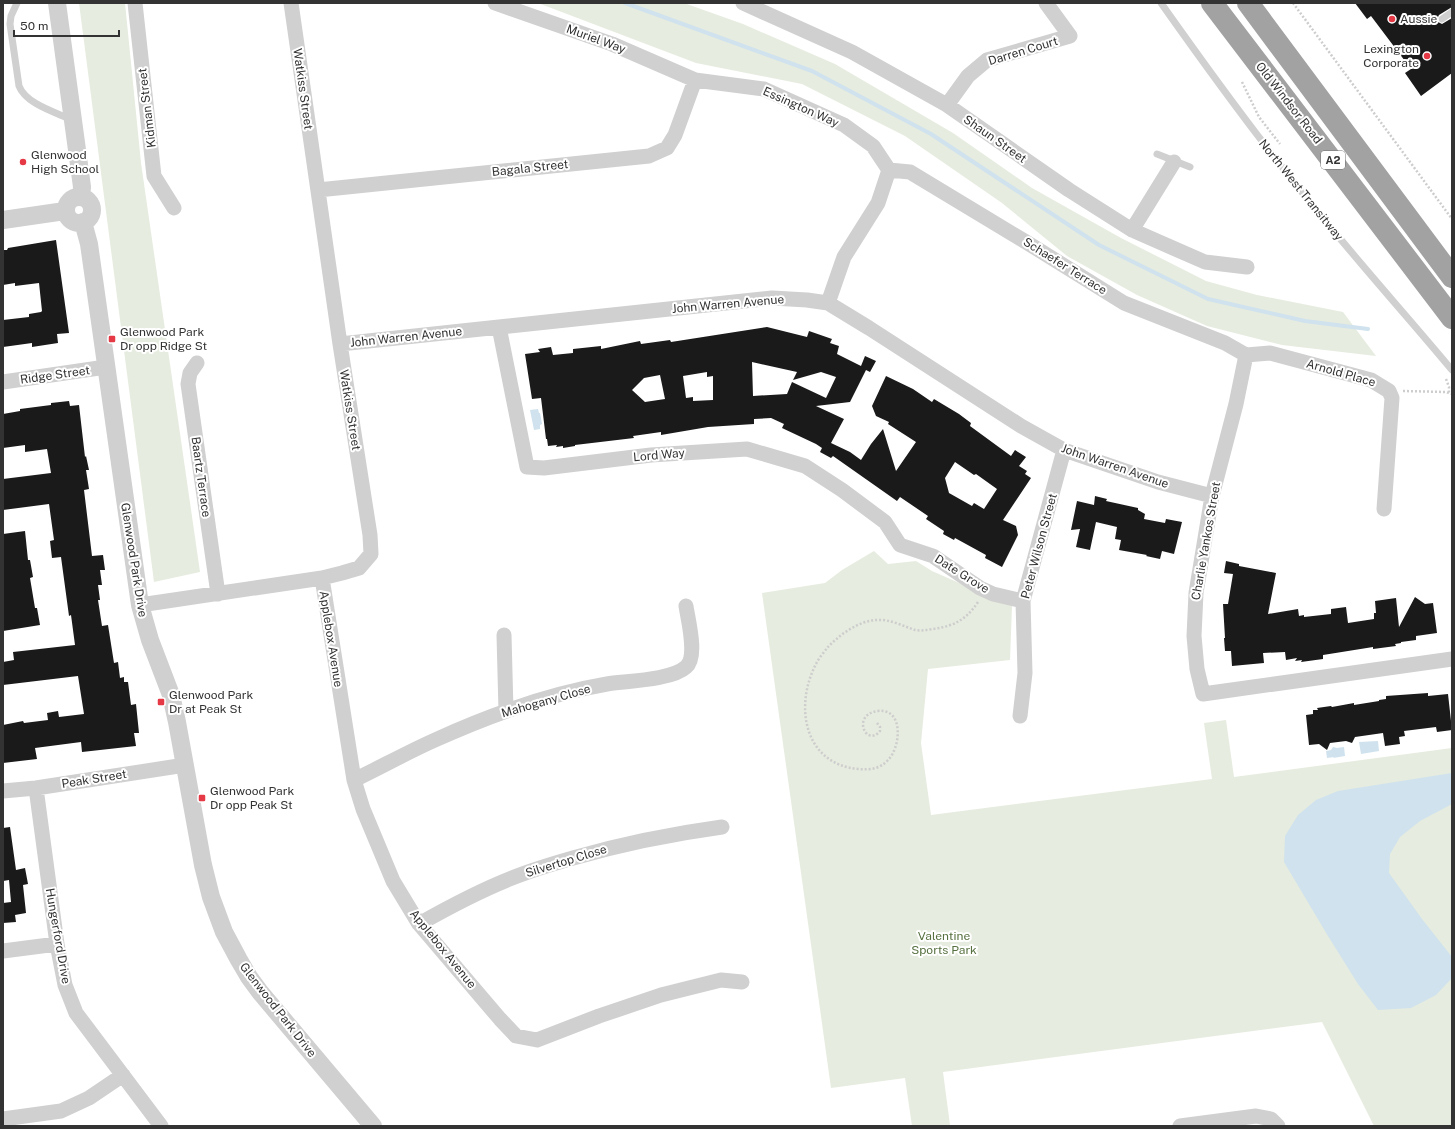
<svg xmlns="http://www.w3.org/2000/svg" width="1455" height="1129" font-family="'Public Sans',sans-serif">
<style>
.green{fill:#e6ecdf}
.water{fill:#cfe2ee}
.lines{fill:none;stroke-linecap:round;stroke-linejoin:round}
.stream{stroke:#cfe2ee;stroke-width:4}
.building{fill:#1a1a1a;fill-rule:evenodd}
.path{stroke:#cdcdcd;stroke-width:2.5;stroke-dasharray:2 2;stroke-linecap:butt}
.service{stroke:#d0d0d0;stroke-width:7}
.minor{stroke:#d0d0d0;stroke-width:15}
.tertiary{stroke:#d0d0d0;stroke-width:18}
.trunk{stroke:#a2a2a2;stroke-width:22}
.poi-dot{fill:#e63946;stroke:#fff;stroke-width:1.5}
.labels{text-anchor:middle;stroke-width:4;stroke-linejoin:round;paint-order:stroke}
.shield{fill:#fff;stroke:#707070;stroke-width:1}
.shield-label{font-size:11px;font-weight:bold;fill:#333}
.poi-label{font-size:12px;fill:#333;stroke:#fff;text-anchor:start}
.street-label{font-size:12px;fill:#333;stroke:#fff}
.park-label{font-size:12px;fill:#56703f;stroke:#fff}
</style>
<rect width="100%" height="100%" fill="#fff"/>
<path class="green" d="M79 3H125L141 163 200 572 154 582Z
M538 3H684L743 24 835 64 953 133 1032 188 1121 238 1206 281 1257 295 1343 312 1376 356 1282 345 1207 326 1137 295 1067 256 1002 203 905 136 802 84 696 63Z
M874 551 888 564 916 561 932 571 1012 606 1010 660 928 669 921 743 931 815 1212 779 1204 723 1226 720 1234 777 1452 748V1126H1374L1322 1022 943 1072 950 1125 912 1126 905 1078 831 1088 762 593 825 583 842 570Z"/>
<path class="water" d="M538 409 539 413H540L542 424 540 425V429L534 430 530 410Z
M1378 741 1379 751 1361 754 1359 742Z
M1333 747 1337 748 1344 747 1345 756 1333 758 1334 757 1327 758 1326 751 1331 750Z
M1452 773V804L1420 821 1400 837 1390 854 1389 873 1422 919 1452 957V978L1436 995 1411 1008 1378 1010 1358 984 1328 936 1284 862 1285 836 1298 815 1316 800 1338 791Z"/>
<g class="lines">
<path class="stream" d="M625 3 812 71 931 134 1099 245 1208 299 1305 321 1368 329"/>
</g>
<path class="building" d="M1355 3H1452V7L1439 15 1437 19 1438 22 1442 24 1452 18V73L1421 96 1405 73 1411 69 1371 16 1367 19Z
M56 240 69 333 57 334 58 343 32 347V343L3 347V320L29 317V314L41 312 42 311 39 283 15 286V283L3 285V250H7L8 248Z
M767 327 807 337 809 331 832 339 830 343 839 346 837 354 861 366 865 356 876 361 870 372 866 370 850 402 816 406 844 419 831 443 850 452 861 460 871 444 883 429 896 471 916 442 888 424 889 422 876 416 872 406 886 376 913 389 932 402 934 399 959 414 971 423 970 426 1011 456 1015 450 1026 457 1019 466 1027 471 1025 474 1031 478 1003 520 1016 526 1018 535 1002 567 985 558 986 555 955 538 954 540 943 534 944 531 926 519 928 516 900 497 897 501 833 456 831 458 820 452 822 448 816 444 782 428 784 424 771 418 754 419V424L708 427 661 435V432L633 436 634 438 575 445V446L563 448V446L556 447 557 445 548 446 547 439H546L541 398 532 399 525 354 540 352 538 349 551 347 553 355 573 353V349L601 346V349L640 341 641 344 670 340 671 342ZM752 362 797 372 793 380 821 372 836 377 826 398 792 382 787 394 753 396ZM707 372V377L713 376V400L693 401V397L686 398 683 376ZM660 375 665 399 645 402 632 390 644 378ZM955 462 974 475 976 474 997 489 984 509 974 503 972 506 949 493 945 478Z
M69 401 70 406 79 405 85 457 86 456 89 470H86L89 489 84 490 92 556 103 555 105 570H100L102 585H98L100 600H98L102 626 108 625 114 663 118 662 120 678 124 677V682H128L131 705 136 704 139 733H134L136 746 82 752 81 742 35 748 37 759 3 763V725L23 721 24 723 48 720 47 713 58 711 59 717 84 714 78 676 3 685V662L14 660 13 652 75 645 71 615 69 616 61 557 52 558 50 541 54 540 49 504 3 510V479L51 473 47 449 25 452V445L3 448V414L20 411V409L51 405V403Z
M1095 496 1107 499 1106 501 1138 508V510L1145 514 1144 519 1165 523 1166 519 1182 522 1174 554 1162 551 1160 559 1146 556 1147 555 1119 550 1121 540 1115 539 1117 527 1096 522 1090 550 1076 547 1080 529 1071 530 1077 501 1094 505Z
M25 531 28 560H30L33 577 30 578 35 608H37L40 625 3 631V534Z
M1226 561 1239 564V566L1276 573 1268 614 1298 609 1299 616 1304 615V617L1331 614V609L1346 607 1348 623 1374 619V613H1376L1375 601 1396 598 1399 627 1415 597 1425 604 1433 603 1437 633 1416 636V640L1401 642V643L1395 644 1396 646 1373 649V647L1323 655V659L1301 662 1302 660 1295 661 1297 658 1286 660 1285 652 1263 653 1264 663 1232 666 1231 651H1225L1224 638H1225L1223 604H1228L1233 574 1224 573Z
M1428 693V696L1448 694 1452 730 1437 732 1436 727 1404 731 1405 736 1399 737 1400 744 1385 746 1383 733 1355 737 1352 743 1346 741 1330 743 1327 750 1319 744 1309 745 1306 715 1313 714V710H1318L1317 708 1331 706 1332 707 1354 703V705L1379 701V700L1386 699V696Z
M10 827 16 870 25 868 28 884 23 885 26 913 15 915 16 922 3 923V903L11 902 9 880 3 881V828Z"/>
<g class="lines">
<path class="path" d="M1293 3 1452 219
M1242 82 1259 117 1280 144
M1446 379 1449 387V393
M1403 391 1446 392 1452 394
M877 723 880 727V731C866 748 851 714 878 711 904 708 901 747 888 760 880 769 870 770 858 769 804 764 794 706 816 664 819 658 824 652 828 647 839 635 860 620 877 620 890 619 903 626 915 630 921 631 927 630 933 629 954 626 966 620 978 602"/>
<path class="service" d="M17 3 11 16 10 24 19 86C26 104 55 112 72 120
M1161 3C1202 61 1243 118 1287 173 1339 241 1397 304 1452 370
M1442 19 1452 12
M1157 154 1190 167"/>
<path class="minor" d="M135 3 154 176 174 208
M495 3 612 44 695 80 764 89 844 125 873 146 889 170
M743 3 852 52 947 105 1069 190 1132 230 1205 262 1247 267
M947 105 968 76 987 60 1070 36 1046 3
M889 170 910 172 1026 242 1124 303 1225 343 1246 355
M318 190 649 156 667 148 675 135 695 80
M1132 230 1174 162
M828 303 844 257 878 203 889 170
M499 327 527 467 544 468 651 455 747 449 805 466 842 490 885 522 900 545 933 556 980 588 993 594 1023 601
M340 344 772 298 807 300 828 303 869 328 1021 426 1064 450 1158 482 1212 496
M1246 355 1236 404 1212 496 1196 593 1194 636 1197 669 1203 694 1452 659
M1246 355 1270 353 1371 380 1389 391 1392 398 1384 509
M197 363 190 373 188 384 218 594
M3 382 106 367
M322 578 354 780 363 809 393 881 419 924 500 1019 516 1036 537 1040 599 1016 661 995 721 980 742 982
M140 605 322 578 342 573 359 568 371 554 370 535 340 344 291 3
M504 635 506 711
M1020 716 1025 673 1023 601 1064 450
M354 780C381 767 408 752 435 740 490 715 548 694 607 684 627 681 672 680 686 667 698 657 688 620 686 606
M36 788 57 944 65 985 76 1013 161 1126
M3 791 36 788 185 765
M419 924C449 907 479 891 512 878 532 870 552 864 573 858 622 844 671 834 722 827
M3 951 57 944
M3 1119 61 1111 89 1098 123 1075
M1180 1126 1256 1116 1271 1119 1278 1126"/>
<path class="tertiary" d="M57 3 80 172 82 187 81 197
M66 210a13 13 0 1 1 26 0a13 13 0 1 1-26 0Z
M3 220 65 211
M83 222 89 244 140 605 150 640 171 695 177 722 203 865 211 897 224 932 239 960 249 977 260 992 373 1126"/>
<path class="trunk" d="M1212 3 1452 318
M1248 3 1452 277"/>
</g>
<g class="poi-dot">
<circle cx="1392" cy="19" r="4"/>
<circle cx="1427" cy="56" r="4"/>
<circle cx="23" cy="162" r="4"/>
<rect x="108" y="335" width="8" height="8" rx="2"/>
<rect x="157" y="698" width="8" height="8" rx="2"/>
<rect x="198" y="794" width="8" height="8" rx="2"/>
</g>
<g class="labels">
<rect class="shield" x="1321" y="151" width="24" height="18" rx="3"/>
<g class="shield-label">
<text x="1333" y="164">A2</text>
</g>
<g class="poi-label">
<text x="1400" y="23">Aussie</text>
<text x="1419" y="53" text-anchor="end">Lexington<tspan x="1419" dy="14">Corporate</tspan></text>
<text x="31" y="159">Glenwood<tspan x="31" dy="14">High School</tspan></text>
<text x="120" y="336">Glenwood Park<tspan x="120" dy="14">Dr opp Ridge St</tspan></text>
<text x="169" y="699">Glenwood Park<tspan x="169" dy="14">Dr at Peak St</tspan></text>
<text x="210" y="795">Glenwood Park<tspan x="210" dy="14">Dr opp Peak St</tspan></text>
</g>
<g class="street-label">
<text transform="translate(596 39) rotate(20)" y="4">Muriel Way</text>
<text transform="translate(1023 51) rotate(-17)" y="4">Darren Court</text>
<text transform="translate(303 89) rotate(82)" y="4">Watkiss Street</text>
<text transform="translate(1289 103) rotate(52)" y="4">Old Windsor Road</text>
<text transform="translate(801 107) rotate(24)" y="4">Essington Way</text>
<text transform="translate(147 108) rotate(-97)" y="4">Kidman Street</text>
<text transform="translate(995 139) rotate(35)" y="4">Shaun Street</text>
<text transform="translate(530 168) rotate(-6)" y="4">Bagala Street</text>
<text transform="translate(1301 190) rotate(51)" y="4">North West Transitway</text>
<text transform="translate(1065 266) rotate(32)" y="4">Schaefer Terrace</text>
<text transform="translate(728 304) rotate(-5)" y="4">John Warren Avenue</text>
<text transform="translate(406 337) rotate(-6)" y="4">John Warren Avenue</text>
<text transform="translate(1341 373) rotate(16)" y="4">Arnold Place</text>
<text transform="translate(55 375) rotate(-8)" y="4">Ridge Street</text>
<text transform="translate(350 410) rotate(81)" y="4">Watkiss Street</text>
<text transform="translate(659 455) rotate(-5)" y="4">Lord Way</text>
<text transform="translate(1115 466) rotate(19)" y="4">John Warren Avenue</text>
<text transform="translate(201 477) rotate(82)" y="4">Baartz Terrace</text>
<text transform="translate(1206 541) rotate(-80)" y="4">Charlie Yankos Street</text>
<text transform="translate(1039 546) rotate(-75)" y="4">Peter Wilson Street</text>
<text transform="translate(134 560) rotate(81)" y="4">Glenwood Park Drive</text>
<text transform="translate(962 574) rotate(32)" y="4">Date Grove</text>
<text transform="translate(331 639) rotate(81)" y="4">Applebox Avenue</text>
<text transform="translate(546 701) rotate(-16)" y="4">Mahogany Close</text>
<text transform="translate(94 779) rotate(-9)" y="4">Peak Street</text>
<text transform="translate(566 861) rotate(-17)" y="4">Silvertop Close</text>
<text transform="translate(58 936) rotate(80)" y="4">Hungerford Drive</text>
<text transform="translate(443 949) rotate(51)" y="4">Applebox Avenue</text>
<text transform="translate(278 1010) rotate(52)" y="4">Glenwood Park Drive</text>
</g>
<g class="park-label">
<text x="944" y="940">Valentine<tspan x="944" dy="14">Sports Park</tspan></text>
</g>
</g>
<rect width="1455" height="1129" fill="none" stroke="#333333" stroke-width="8"/>
<path d="M14 30v6h105v-6" fill="none" stroke="#333333" stroke-width="2"/>
<text x="20" y="30" font-size="12" fill="#333333" stroke="#ffffff" stroke-width="3" paint-order="stroke">50 m</text>
</svg>
